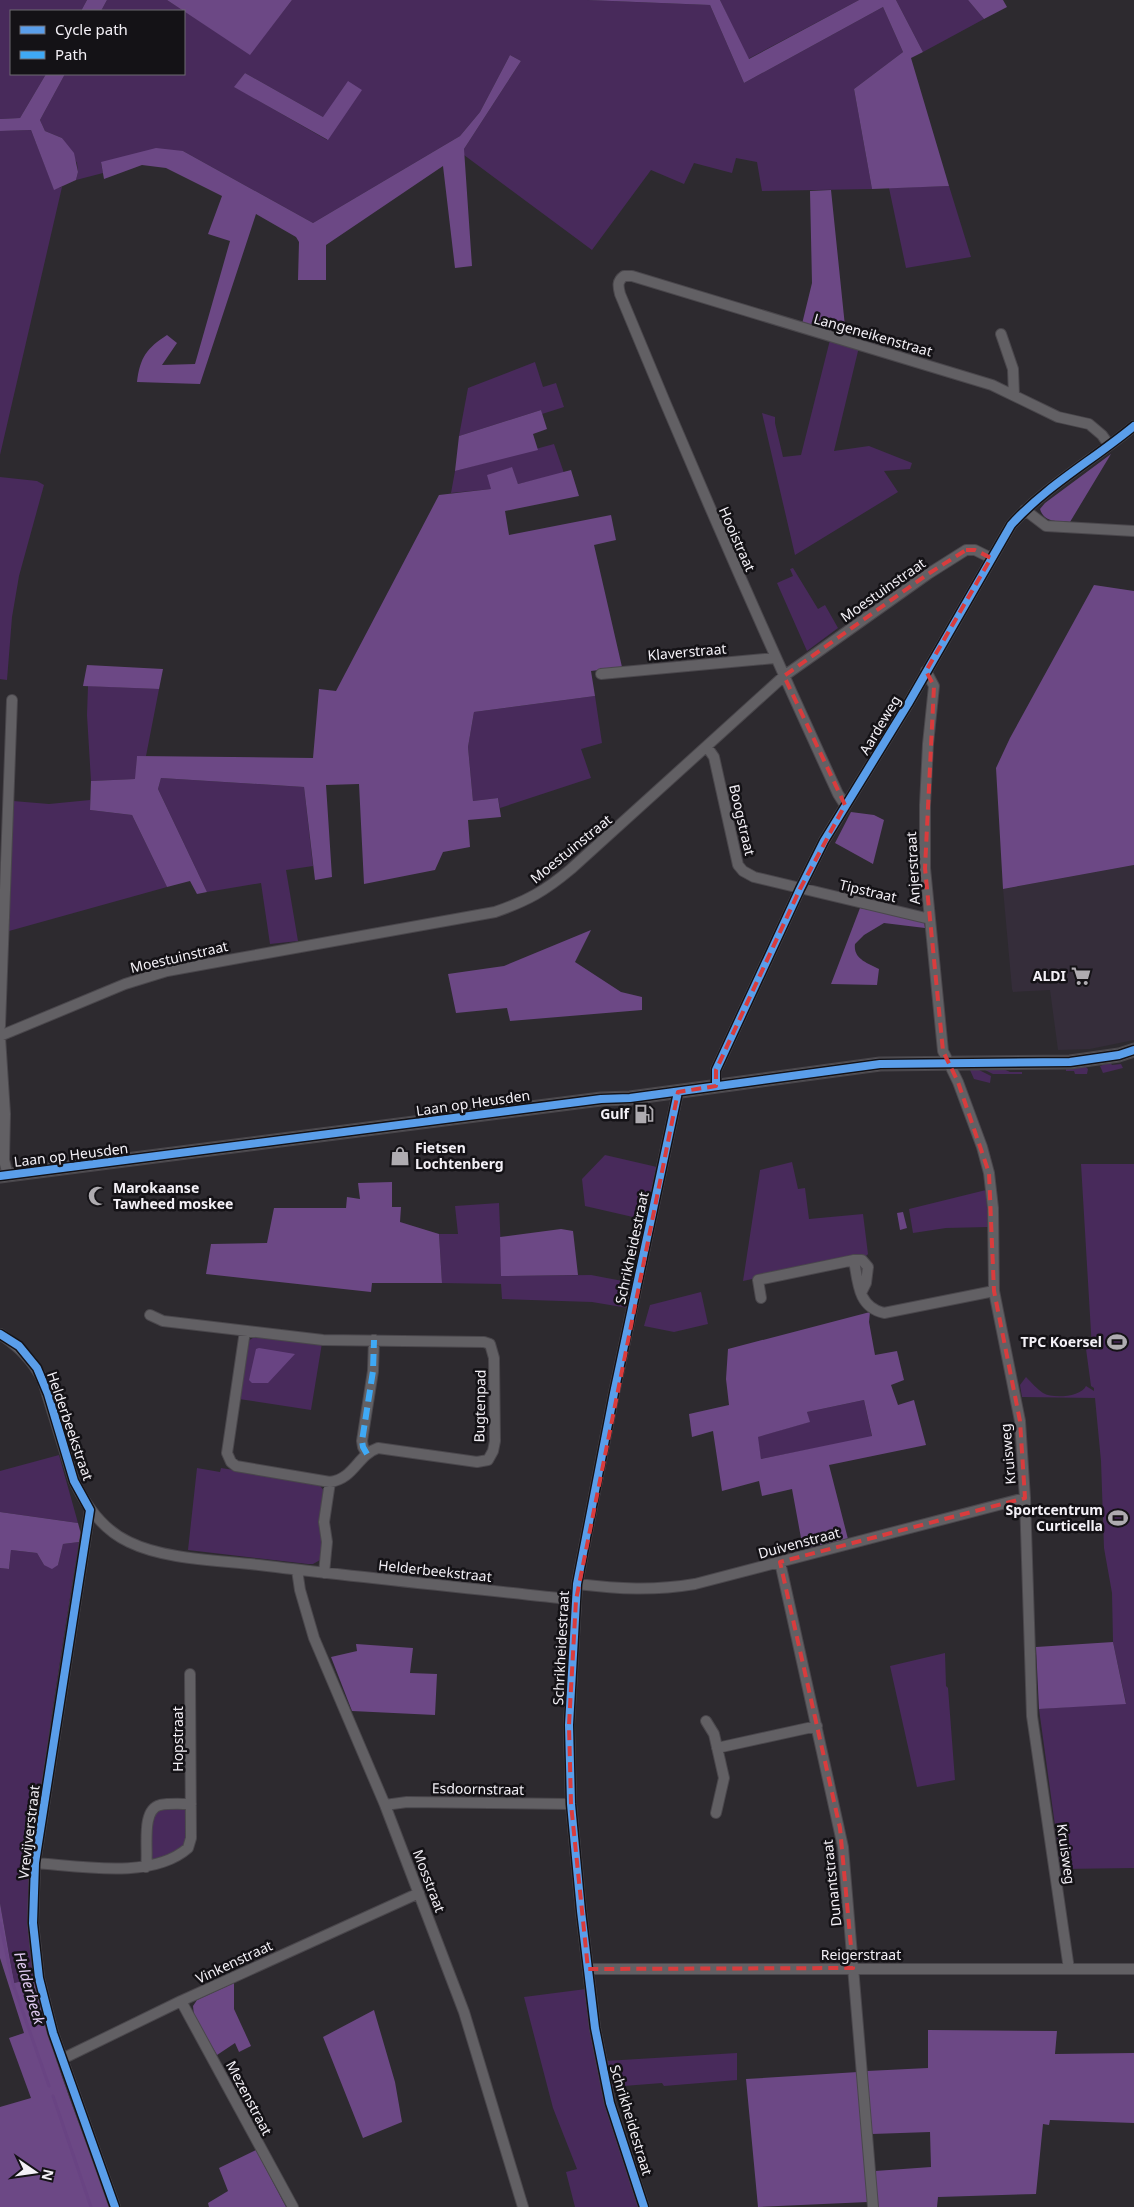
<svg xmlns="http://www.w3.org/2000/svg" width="1134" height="2207" font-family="'Noto Sans',sans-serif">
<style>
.built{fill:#352d3a}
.green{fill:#482a5b;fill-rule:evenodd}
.forest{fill:#6c4885;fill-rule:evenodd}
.water{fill:#694483}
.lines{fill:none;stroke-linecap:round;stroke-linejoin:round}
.stream{stroke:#694483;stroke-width:3}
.minor-casing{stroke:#4a474c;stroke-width:12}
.tertiary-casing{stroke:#4a474c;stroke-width:15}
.minor{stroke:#626064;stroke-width:10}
.tertiary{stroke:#626064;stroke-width:12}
.quiet{stroke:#3fa9f5;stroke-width:6;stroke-dasharray:12 6;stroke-linecap:butt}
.cycleway-casing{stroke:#141216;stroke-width:11}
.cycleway{stroke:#5a9eea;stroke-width:8}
.marked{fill:none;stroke:#d93c3d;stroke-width:4;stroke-dasharray:10 6;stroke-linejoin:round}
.labels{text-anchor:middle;stroke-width:5;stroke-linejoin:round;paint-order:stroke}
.street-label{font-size:14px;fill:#f3f0f6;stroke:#141216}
.poi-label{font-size:14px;font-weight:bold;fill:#f3f0f6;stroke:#141216;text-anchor:end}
.water-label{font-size:15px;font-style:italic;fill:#e0caf1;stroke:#141216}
</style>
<rect width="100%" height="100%" fill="#2d2a2f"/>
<path class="built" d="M1134 865V1040L1090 1049 1058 1050 1050 990 1013 992 1012 989 1003 889Z"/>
<path class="green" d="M0 0H87L81 11H11V74H46L20 118 0 119Z
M107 0H167L250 54 292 0H587L710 5 744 83 883 7 903 52 854 89 872 189 762 191 757 162 736 158 732 173 694 163 684 184 651 170 592 250 464 155V149L521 61 510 55 480 112 460 136 313 223 183 151 101 163 103 173 76 180 78 172 77 163 62 138 45 131 40 120 65 74H184V11H101ZM245 73 323 117 327 140 235 87Z
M720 0H859L748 59Z
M896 0H968L984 19 923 52Z
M31 130 54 189 62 187 0 455V131Z
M949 186 971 257 906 268 889 188Z
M830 340 859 347 834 451 869 446 912 463 910 469 884 471 898 492 795 555 762 413 775 417V423L783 457 801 455Z
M535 362 543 387 556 383 564 407 542 414 541 410 459 436 468 388Z
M554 444 564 473 518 484 511 467 492 489 451 493 455 471Z
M0 477 37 481 44 485 19 576 12 617 7 680 0 679Z
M793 568 818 609 825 605 838 628 807 651 777 583 793 576 790 569Z
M88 686 159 689 146 756H137L136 779 91 781 87 715Z
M595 696 602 743 581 749 591 778 500 808 498 798 473 801 468 747 474 712Z
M161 778 304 787 313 866 286 870 298 941 270 944 261 883 207 892 158 789Z
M90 800V810L132 815 167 887 9 931 13 801 49 804Z
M1110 1062 1112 1065 1121 1064 1123 1068 1103 1073 1100 1066Z
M1085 1066 1088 1069 1087 1074H1075L1074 1071H1066V1067Z
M979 1067H999L1010 1072H1022V1074H993Z
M970 1070H979L991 1076 990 1083 974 1079Z
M605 1155 657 1167 646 1220 585 1206 582 1179Z
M792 1162 798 1189 805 1188 809 1219 863 1214 868 1254 866 1256H860L743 1281 760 1170Z
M1081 1164H1134V1868L1061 1869 1039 1709 1126 1703 1113 1642 1112 1593 1104 1548 1101 1461 1095 1398 1022 1397 1020 1385 1026 1377C1031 1382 1037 1389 1043 1393 1053 1399 1081 1397 1086 1386L1094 1391V1388L1091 1386 1086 1349H1092Z
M986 1190 988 1227 946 1228 913 1233 909 1209Z
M499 1203 502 1276 591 1275 633 1283 628 1308 592 1302 502 1299 501 1284 442 1283 439 1234H458L455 1206Z
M701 1292 708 1324 674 1332 644 1326 650 1305Z
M256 1336 322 1343 311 1410 239 1399 248 1341Z
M864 1400 872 1437 761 1459 757 1437 809 1422 807 1412Z
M59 1455 78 1523 0 1512V1471Z
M197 1468 220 1472 221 1468 318 1483 324 1491 323 1537 320 1560 313 1564H308L188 1550Z
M79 1542C67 1616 55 1690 45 1763 34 1835 22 1906 35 1978L14 1983 0 1903V1568L9 1569 11 1550 37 1553 44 1565H58L63 1544Z
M945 1653 946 1686 948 1688 955 1780 917 1787 890 1666Z
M181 1807 189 1812 185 1848 157 1861 153 1860 151 1857 150 1819 156 1810Z
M586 1989 601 2088 639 2207H575L566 2172 577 2169 553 2108 524 1997Z
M737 2053V2080L664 2086 662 2083 611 2087 605 2061Z"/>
<path class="forest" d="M87 0H107L101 11H81Z
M167 0H292L250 55Z
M587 0H720L749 59 859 0H896L923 52 911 58 949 186 872 189 854 89 903 52 883 7 744 83 710 5Z
M968 0H1003L1007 7 984 19Z
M510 55 521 61 464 149 472 266 455 268 443 166 326 245V280H298L299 242 296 237 256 214 200 384 137 382C140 357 147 348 167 335L177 343 162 365 195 364 230 241 208 234 222 196 166 168 142 165 104 179 101 162 156 148 183 151 313 223 460 136 480 112Z
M245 73 323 117 348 81 362 90 328 140 234 87Z
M46 74H65L40 120 45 131 62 138 74 153 78 172 76 180 54 190 31 130 0 131V119L20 118Z
M831 190 846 336 802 324 812 283 810 191Z
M541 410 547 429 533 434 538 450 455 471 459 436Z
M1111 454 1070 522C1058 521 1044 523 1040 509L1045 503Z
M512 467 518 484 571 470 579 496 505 511 509 535 611 515 616 540 594 545 622 667 591 671 595 696 474 712 468 747 473 801 498 798 501 817 468 820 470 847 443 852 435 870 364 884 359 784 326 785 332 877 315 880 304 787 161 778 158 789 207 892 197 894 190 881 167 887 132 815 90 810 91 781 135 779 137 756 313 758 319 689 336 691 439 495 491 489 487 475Z
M1094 585 1134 591V865L1003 889 996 768 1010 738Z
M87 665 163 669 159 689 83 686Z
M851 812 874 815 884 820 873 864 835 843Z
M860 908 924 921 925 928 884 923 864 935 855 944C853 959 868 963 879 969L877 985 831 984Z
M591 930 575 962 621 992 642 997V1010L510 1021 507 1008 456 1013 448 974 504 966Z
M392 1182V1207H401L400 1222 439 1234 442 1283H372L371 1292 206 1274 211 1244 267 1243 274 1208H346L347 1197 360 1199 358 1183Z
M561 1229 573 1231 578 1275 501 1276 500 1237Z
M870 1312 869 1322 875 1355 897 1351 904 1380 891 1385 898 1405 914 1400 926 1445 829 1465 848 1539 803 1549 792 1489 762 1496 759 1481 722 1491 713 1431 692 1437 689 1414 729 1405 726 1379 728 1349ZM864 1400 872 1436 761 1459 758 1437 810 1422 807 1412Z
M0 1512 78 1523 81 1534 79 1542 63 1544 58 1565 52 1569 44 1565 37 1553 11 1550 9 1569 0 1568Z
M1113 1642 1126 1704 1039 1709 1036 1647Z
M356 1644 413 1648 410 1673 437 1674 435 1715 352 1711 331 1657 357 1651Z
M0 1903 14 1983 35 1978C50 2057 83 2131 110 2207H0V2107L31 2098 9 2038 24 2033 0 1958Z
M234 1983V2009L251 2046 239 2052 235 2043 217 2055 194 2015 193 2006 197 2000Z
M374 2010 395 2082 402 2122 363 2138 323 2037Z
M928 2030 1057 2031 1055 2054 1134 2053V2123L1050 2120 1049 2125 1043 2124 1036 2194 938 2197 937 2207H878L875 2171 931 2167 930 2132 872 2134 867 2071 928 2068Z
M858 2072 868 2202 758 2207 746 2079Z
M256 2150 286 2207H209L208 2203 228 2191 219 2168Z"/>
<path class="water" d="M903 1212 907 1228 900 1230 897 1213Z
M259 1348 295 1354 268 1383H252L249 1380 256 1349Z"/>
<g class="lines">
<path class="stream" d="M0 1923 13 1984 49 2086
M53 2096 91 2207"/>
<defs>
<path id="minor" d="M1001 334 1013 369 1014 395
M1025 510 1046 526 1134 531
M926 671 934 686 928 744 925 805V868L943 1051 958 1082 982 1147 989 1173 993 1208 994 1291 1020 1421 1025 1498 1032 1716 1069 1969
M601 674 775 658
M707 747 714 757 738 865 743 871 754 877 930 919
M845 805 838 794C762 629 689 462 620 294 618 286 617 281 624 276H632L992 385 1058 417 1089 424 1102 435 1109 445
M0 1026 12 700
M0 1036 125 984 167 971 495 912C527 901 545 891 571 869L784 676 928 574 966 550H975L991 558
M0 1037 5 1114 4 1160 8 1175
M716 1086V1070L800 889 824 841 908 704 1011 525C1046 486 1093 460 1134 426
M854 1260C858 1283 858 1307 884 1313L994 1291
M761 1298 758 1280 854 1260H862L868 1267 866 1283 861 1293
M150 1315 163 1321 323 1340 484 1342 490 1344 494 1358 495 1441 493 1451 488 1460 477 1462 378 1448C357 1455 355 1478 330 1482L236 1466 231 1462 227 1453 245 1331
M0 1334C19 1347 33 1360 43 1381L74 1481C86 1506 103 1530 129 1542 166 1560 218 1560 259 1565 364 1578 470 1588 576 1600
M367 1454 363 1447 362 1441 373 1371 374 1340
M90 1510 35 1863 33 1923 39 1978 53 2033 115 2207
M780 1562 843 1847 873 2207
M297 1570 300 1590 314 1638 385 1805 464 2012 523 2207
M324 1573 327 1542 324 1522 330 1482
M577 1584C619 1589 653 1591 695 1584L1025 1498
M706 1721 714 1734 724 1778 716 1813
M717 1748 817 1726
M385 1805 407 1802 571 1804
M35 1863C79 1866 152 1880 188 1848L191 1838 190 1674
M146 1867C149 1851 140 1810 160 1805 170 1803 181 1804 191 1804
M588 1969H1134
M181 2001 293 2207
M62 2059 181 2001 419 1893
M644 2207 610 2103 595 2028 581 1911 571 1804 569 1725 577 1584 614 1393 678 1092"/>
<path id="tertiary" d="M0 1176 601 1099 630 1098 880 1064 1070 1062 1119 1055 1134 1050"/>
</defs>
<use href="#minor" class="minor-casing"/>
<use href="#tertiary" class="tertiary-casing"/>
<use href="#minor" class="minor"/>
<use href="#tertiary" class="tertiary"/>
<path class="quiet" d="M367 1454 363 1447 362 1441 373 1371 374 1340"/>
<defs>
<path id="cycleway" d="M716 1086V1070L800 889 824 841 908 704 1011 525C1046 486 1093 460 1134 426
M0 1176 601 1099 630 1098 880 1064 1070 1062 1119 1055 1134 1050
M0 1334 19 1346 37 1368 48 1394 74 1481 90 1510 35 1863 33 1923 39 1978 53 2033 115 2207
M644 2207 610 2103 595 2028 581 1911 571 1804 569 1725 577 1584 614 1393 678 1092"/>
</defs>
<use href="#cycleway" class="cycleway-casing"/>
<use href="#cycleway" class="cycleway"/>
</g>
<path class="marked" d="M966 550H975L991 558 926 671 934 686 925 868 943 1051 958 1082 989 1173 994 1291 1020 1421 1025 1498 780 1562 840 1828 853 1968 588 1969 571 1804 569 1725 576 1600 678 1092 716 1086V1070L800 889 845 805 784 676 928 574Z"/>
<defs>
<symbol id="supermarket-bare" viewBox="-9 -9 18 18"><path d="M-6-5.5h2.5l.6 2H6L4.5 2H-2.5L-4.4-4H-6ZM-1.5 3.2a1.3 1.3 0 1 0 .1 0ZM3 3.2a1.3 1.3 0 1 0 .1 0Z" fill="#aeabb0" stroke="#141216" stroke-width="2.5" paint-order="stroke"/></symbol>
<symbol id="fuel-bare" viewBox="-9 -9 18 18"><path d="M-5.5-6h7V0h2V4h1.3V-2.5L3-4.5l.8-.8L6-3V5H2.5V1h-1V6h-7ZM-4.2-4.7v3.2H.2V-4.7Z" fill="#aeabb0" stroke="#141216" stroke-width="2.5" paint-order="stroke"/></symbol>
<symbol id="shop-bare" viewBox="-9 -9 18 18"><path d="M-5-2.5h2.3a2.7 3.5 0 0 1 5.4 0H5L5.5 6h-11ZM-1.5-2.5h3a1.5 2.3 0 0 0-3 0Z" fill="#aeabb0" stroke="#141216" stroke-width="2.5" paint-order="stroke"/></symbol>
<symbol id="mosque-bare" viewBox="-9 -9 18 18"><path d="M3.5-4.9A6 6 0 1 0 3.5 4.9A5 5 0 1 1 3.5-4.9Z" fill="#aeabb0" stroke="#141216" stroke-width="2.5" paint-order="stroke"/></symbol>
<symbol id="stadium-bare" viewBox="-9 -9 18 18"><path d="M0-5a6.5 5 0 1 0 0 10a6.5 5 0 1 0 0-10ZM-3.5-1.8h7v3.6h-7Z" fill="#aeabb0" stroke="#141216" stroke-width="2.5" paint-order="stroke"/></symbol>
</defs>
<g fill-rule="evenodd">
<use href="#supermarket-bare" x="1067" y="962" width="28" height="28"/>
<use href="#fuel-bare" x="630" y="1100" width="28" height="28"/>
<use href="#shop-bare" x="386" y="1142" width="28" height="28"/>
<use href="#mosque-bare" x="84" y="1182" width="28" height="28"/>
<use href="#stadium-bare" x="1103" y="1328" width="28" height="28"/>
<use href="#stadium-bare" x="1104" y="1504" width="28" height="28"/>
</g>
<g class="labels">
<g class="street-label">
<text transform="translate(873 335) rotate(16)" y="5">Langeneikenstraat</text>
<text transform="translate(737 539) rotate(66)" y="5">Hooistraat</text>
<text transform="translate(883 590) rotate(-35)" y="5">Moestuinstraat</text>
<text transform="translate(687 652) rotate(-5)" y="5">Klaverstraat</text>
<text transform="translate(880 725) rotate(-59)" y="5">Aardeweg</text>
<text transform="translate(742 820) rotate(77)" y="5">Boogstraat</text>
<text transform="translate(571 849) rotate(-39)" y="5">Moestuinstraat</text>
<text transform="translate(913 868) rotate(-93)" y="5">Anjerstraat</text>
<text transform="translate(868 891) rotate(13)" y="5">Tipstraat</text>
<text transform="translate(179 957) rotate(-13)" y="5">Moestuinstraat</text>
<text transform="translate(473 1103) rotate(-8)" y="5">Laan op Heusden</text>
<text transform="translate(71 1155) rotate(-7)" y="5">Laan op Heusden</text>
<text transform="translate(632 1248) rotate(-78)" y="5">Schrikheidestraat</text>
<text transform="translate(480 1406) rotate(-89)" y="5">Bugtenpad</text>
<text transform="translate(70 1426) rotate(71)" y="5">Helderbeekstraat</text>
<text transform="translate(1008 1454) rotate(-95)" y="5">Kruisweg</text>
<text transform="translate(799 1543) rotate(-15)" y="5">Duivenstraat</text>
<text transform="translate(435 1571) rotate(6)" y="5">Helderbeekstraat</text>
<text transform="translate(561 1648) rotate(-87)" y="5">Schrikheidestraat</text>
<text transform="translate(178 1739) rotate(-90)" y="5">Hopstraat</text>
<text transform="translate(478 1789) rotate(1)" y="5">Esdoornstraat</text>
<text transform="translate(29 1832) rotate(-83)" y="5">Vrevijverstraat</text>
<text transform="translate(1066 1854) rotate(82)" y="5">Kruisweg</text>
<text transform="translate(429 1881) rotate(69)" y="5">Mosstraat</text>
<text transform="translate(832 1883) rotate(-96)" y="5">Dunantstraat</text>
<text x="861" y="1960">Reigerstraat</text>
<text transform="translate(234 1962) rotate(-25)" y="5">Vinkenstraat</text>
<text transform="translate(249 2098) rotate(62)" y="5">Mezenstraat</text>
<text transform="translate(631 2120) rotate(73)" y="5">Schrikheidestraat</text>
</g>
<g class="poi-label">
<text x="1066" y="981">ALDI</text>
<text x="629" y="1119">Gulf</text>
<text x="415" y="1153" text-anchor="start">Fietsen<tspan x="415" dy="16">Lochtenberg</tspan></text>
<text x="113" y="1193" text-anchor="start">Marokaanse<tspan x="113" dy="16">Tawheed moskee</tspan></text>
<text x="1102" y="1347">TPC Koersel</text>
<text x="1103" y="1515">Sportcentrum<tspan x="1103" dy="16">Curticella</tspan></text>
</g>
<g class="water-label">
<text transform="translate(29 1988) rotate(74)" y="5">Helderbeek</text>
</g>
</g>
<rect x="10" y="10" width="175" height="65" fill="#141216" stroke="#6d6b70"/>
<rect x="20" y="26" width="25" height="8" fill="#5a9eea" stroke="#6d6b70"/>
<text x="55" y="35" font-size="15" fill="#f3f0f6">Cycle path</text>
<rect x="20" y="51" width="25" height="8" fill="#3fa9f5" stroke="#6d6b70"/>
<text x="55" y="60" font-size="15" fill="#f3f0f6">Path</text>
<g transform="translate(35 2172) rotate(103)" stroke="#141216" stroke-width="4" paint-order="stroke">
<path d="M0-4L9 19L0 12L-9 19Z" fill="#f3f0f6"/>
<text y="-8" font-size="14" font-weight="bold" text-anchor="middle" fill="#f3f0f6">N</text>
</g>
</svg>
